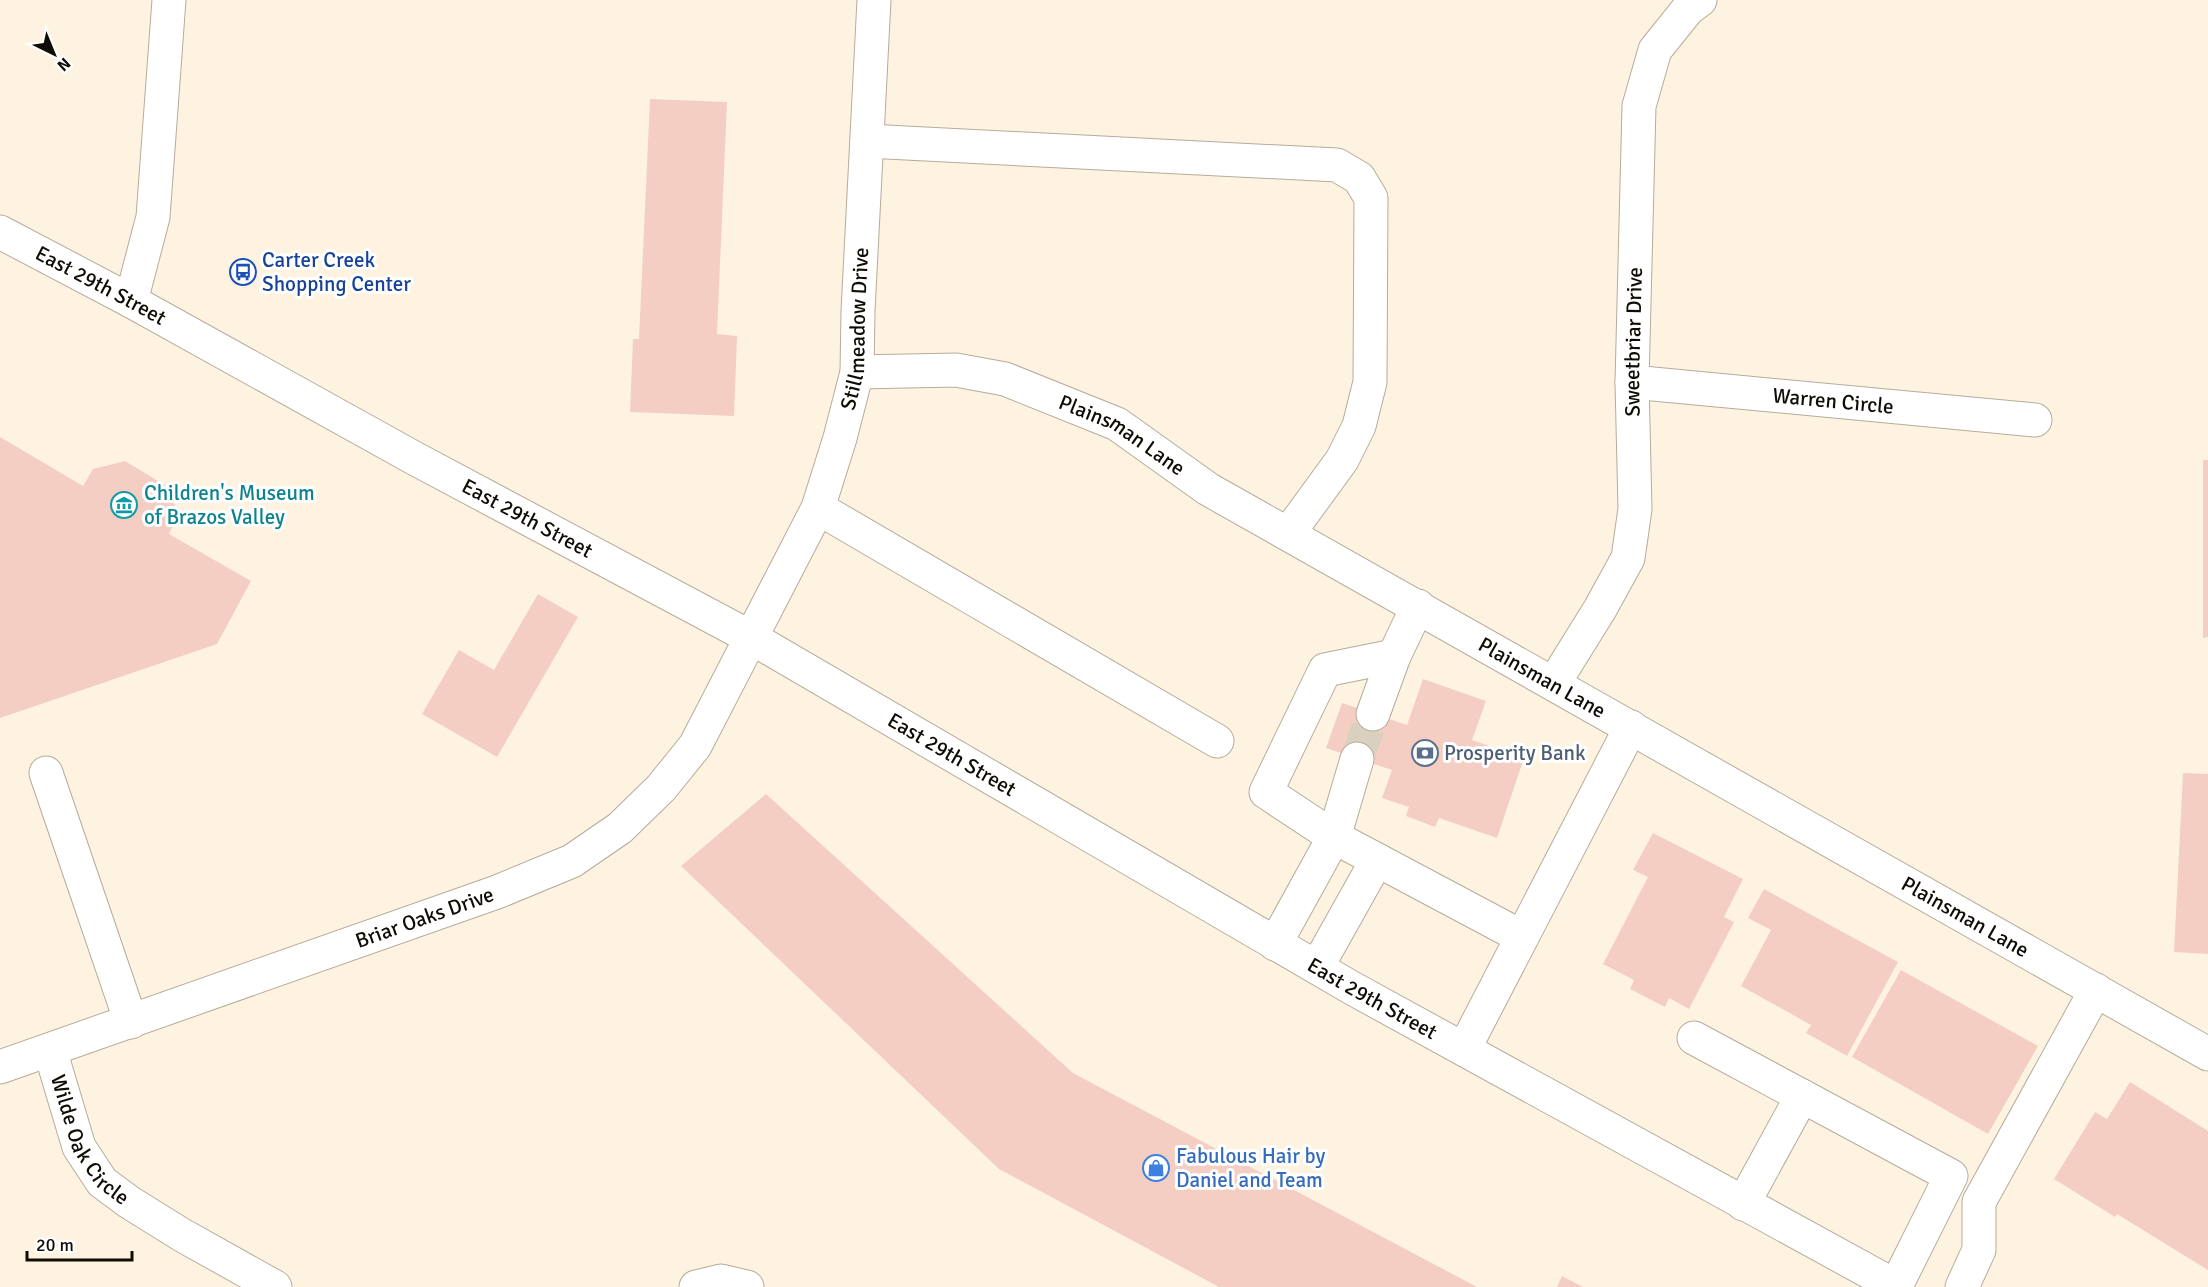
<svg xmlns="http://www.w3.org/2000/svg" width="2208" height="1287" font-family="Signika,sans-serif">
<style>
.building{fill:#f4cec2}
.lines{fill:none;stroke-linecap:round;stroke-linejoin:round}
.minor-tunnel{stroke:#dad0c0;stroke-width:33;stroke-dasharray:33 16;stroke-linecap:butt}
.minor-casing{stroke:#b5ac9a;stroke-width:35}
.major-casing{stroke:#b5ac9a;stroke-width:35}
.minor{stroke:#fff;stroke-width:33}
.major{stroke:#fff;stroke-width:33}
.labels{text-anchor:middle;stroke-width:6;stroke-linejoin:round;paint-order:stroke}
.transit-label{font-size:21px;fill:#164399;stroke:#fff;text-anchor:start}
.street-label{font-size:21px;fill:#0f0c06;stroke:#fff}
.culture-label{font-size:21px;fill:#0d838f;stroke:#fff;text-anchor:start}
.service-label{font-size:21px;fill:#4e5e75;stroke:#fff;text-anchor:start}
.shop-label{font-size:21px;fill:#366cbe;stroke:#fff;text-anchor:start}
</style>
<rect width="100%" height="100%" fill="#fef3e1"/>
<path class="building" d="M650 99 727 102 717 334 737 336 734 416 630 412 633 339H639Z
M0 437 83 486 93 469 125 461 168 487 178 515 169 534 251 581 217 644 0 718Z
M2203 460H2208V637L2203 638Z
M538 594 578 617 497 757 422 714 459 650 494 670Z
M1423 679 1486 701 1472 740 1524 758 1497 838 1439 818 1435 827 1406 816 1409 807 1382 798 1392 770 1326 748 1342 703 1407 725Z
M2183 773 2208 774V954L2174 952Z
M766 794 1073 1073 1477 1287H1219L999 1169 681 866Z
M1653 833 1743 879 1724 917 1734 922 1689 1009 1669 998 1665 1007 1630 989 1634 980 1603 964 1648 877 1633 870Z
M1764 889 1898 962 1847 1056 1806 1033 1811 1025 1741 986 1771 930 1748 918Z
M1901 970 2038 1046 1988 1134 1852 1057Z
M2130 1082 2208 1131V1270L2117 1214 2115 1217 2054 1179 2095 1112 2107 1119Z
M1562 1276 1583 1287H1557Z"/>
<g class="lines">
<path class="minor-tunnel" d="M1357 759 1373 714"/>
<defs>
<g id="minor">
<path d="M867 141 1337 165 1359 178 1371 198 1370 382 1359 426 1342 460 1288 534"/>
<path d="M131 301 153 217 169 0"/>
<path id="s1" d="M857 372 956 370 1005 379 1117 424 1208 489 2208 1054"/>
<path id="s2" d="M1632 382 2035 420"/>
<path d="M818 508 1217 741"/>
<path d="M1394 656 1325 670 1266 792 1334 837 1522 937"/>
<path id="s3" d="M1554 683 1600 609 1628 558 1635 509 1632 382 1639 106 1655 50 1688 9 1700 0"/>
<path d="M1373 714 1394 656 1418 606"/>
<path d="M46 773 131 1022"/>
<path d="M1275 944 1334 837 1357 759"/>
<path d="M1317 967 1377 860"/>
<path d="M1694 1038 1951 1176 1896 1286"/>
<path d="M1464 1049 1631 727"/>
<path id="s4" d="M50 1050 79 1147 102 1182 129 1202 182 1235 275 1287"/>
<path id="s5" d="M0 1067 497 892 572 861 620 828 661 788 695 746 818 508 840 438 857 372 858 311 874 0"/>
<path d="M1743 1204 1802 1096"/>
<path d="M696 1287 721 1281 747 1287"/>
<path d="M1962 1287 1979 1250V1202L2096 990"/>
</g>
<g id="major">
<path id="s6" d="M0 232 131 301 414 458 750 637 1352 988 1897 1287"/>
</g>
</defs>
<use href="#minor" class="minor-casing"/>
<use href="#major" class="major-casing"/>
<use href="#minor" class="minor"/>
<use href="#major" class="major"/>
</g>
<defs>
<symbol id="bus-ring" viewBox="-11 -11 22 22"><circle r="9.5" fill="#fff" stroke="#1a4fb4" stroke-width="1.5"/><path d="M-5-6H5V4H4V6H2V4H-2V6H-4V4H-5ZM-3.5-4V0h7V-4ZM-3.5 1.2v1.5H-2V1.2ZM2 1.2v1.5H3.5V1.2Z" fill="#1a4fb4"/></symbol>
<symbol id="museum-ring" viewBox="-11 -11 22 22"><circle r="9.5" fill="#fff" stroke="#0f9aa8" stroke-width="1.5"/><path d="M0-6L6-3V-2H-6V-3ZM-5-1h2V3h-2ZM-1-1h2V3h-2ZM3-1h2V3H3ZM-6 4H6V6H-6Z" fill="#0f9aa8"/></symbol>
<symbol id="bank-ring" viewBox="-11 -11 22 22"><circle r="9.5" fill="#fff" stroke="#5c6f8a" stroke-width="1.5"/><path d="M-6-4H6V4H-6ZM0-2.3a2.3 2.3 0 1 0 0 4.6a2.3 2.3 0 1 0 0-4.6Z" fill="#5c6f8a"/></symbol>
<symbol id="shop-ring" viewBox="-11 -11 22 22"><circle r="9.5" fill="#fff" stroke="#3f7fe0" stroke-width="1.5"/><path d="M-5-2.5h2.3a2.7 3.5 0 0 1 5.4 0H5L5.5 6h-11ZM-1.5-2.5h3a1.5 2.3 0 0 0-3 0Z" fill="#3f7fe0"/></symbol>
</defs>
<g fill-rule="evenodd">
<use href="#bus-ring" x="228" y="257" width="30" height="30"/>
<use href="#museum-ring" x="109" y="490" width="30" height="30"/>
<use href="#bank-ring" x="1410" y="738" width="30" height="30"/>
<use href="#shop-ring" x="1141" y="1153" width="30" height="30"/>
</g>
<g class="labels">
<g class="transit-label">
<text x="262" y="267">Carter Creek<tspan x="262" dy="24">Shopping Center</tspan></text>
</g>
<g class="street-label">
<text dy="7" stroke="none"><textPath href="#s6" startOffset="114">East 29th Street</textPath></text>
<text dy="7" stroke="none"><textPath href="#s5" startOffset="1230">Stillmeadow Drive</textPath></text>
<text dy="7" stroke="none"><textPath href="#s3" startOffset="362">Sweetbriar Drive</textPath></text>
<text dy="7" stroke="none"><textPath href="#s2" startOffset="202">Warren Circle</textPath></text>
<text dy="7" stroke="none"><textPath href="#s1" startOffset="279">Plainsman Lane</textPath></text>
<text dy="7" stroke="none"><textPath href="#s6" startOffset="600">East 29th Street</textPath></text>
<text dy="7" stroke="none"><textPath href="#s1" startOffset="765">Plainsman Lane</textPath></text>
<text dy="7" stroke="none"><textPath href="#s6" startOffset="1086">East 29th Street</textPath></text>
<text dy="7" stroke="none"><textPath href="#s1" startOffset="1251">Plainsman Lane</textPath></text>
<text dy="7" stroke="none"><textPath href="#s5" startOffset="450">Briar Oaks Drive</textPath></text>
<text dy="7" stroke="none"><textPath href="#s6" startOffset="1572">East 29th Street</textPath></text>
<text dy="7" stroke="none"><textPath href="#s4" startOffset="100">Wilde Oak Circle</textPath></text>
</g>
<g class="culture-label">
<text x="144" y="500">Children's Museum<tspan x="144" dy="24">of Brazos Valley</tspan></text>
</g>
<g class="service-label">
<text x="1444" y="760">Prosperity Bank</text>
</g>
<g class="shop-label">
<text x="1176" y="1163">Fabulous Hair by<tspan x="1176" dy="24">Daniel and Team</tspan></text>
</g>
</g>
<g transform="translate(54 54) rotate(137)" stroke="#ffffff" stroke-width="4.5" paint-order="stroke">
<path d="M0-4.5L10 22L0 15L-10 22Z" fill="#0f0c06"/>
<text y="-9" font-size="16" font-weight="bold" text-anchor="middle" fill="#0f0c06">N</text>
</g>
<path d="M27 1251v9h105v-9" fill="none" stroke="#0f0c06" stroke-width="3"/>
<text x="36" y="1251" font-size="18" fill="#0f0c06" stroke="#ffffff" stroke-width="4.5" paint-order="stroke">20 m</text>
</svg>
